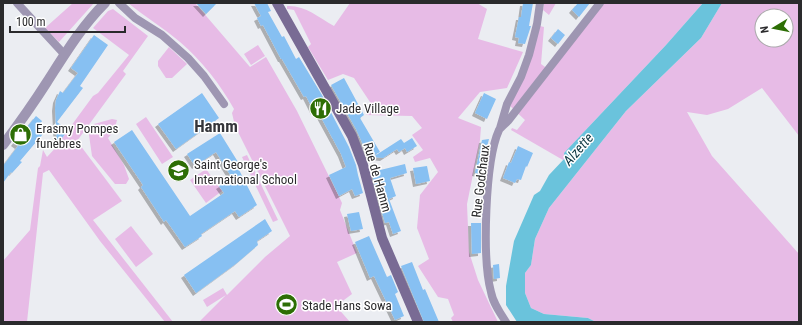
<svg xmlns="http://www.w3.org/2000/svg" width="802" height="325" font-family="'Roboto Condensed',sans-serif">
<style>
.green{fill:#e7bbe6;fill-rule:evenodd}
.water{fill:#6ac3dc}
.building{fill:#87c0f2;filter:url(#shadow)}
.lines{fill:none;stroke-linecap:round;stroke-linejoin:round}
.minor{stroke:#9e96b2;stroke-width:8}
.tertiary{stroke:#9e96b2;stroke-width:10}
.secondary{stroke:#796b94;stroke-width:10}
.labels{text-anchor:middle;stroke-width:3;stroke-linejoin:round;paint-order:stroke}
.poi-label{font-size:13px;fill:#2a2a2c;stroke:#fff;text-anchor:start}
.street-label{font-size:13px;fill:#2a2a2c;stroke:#fff}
.water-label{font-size:14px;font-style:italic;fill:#0c3742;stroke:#fff}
.district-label{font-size:17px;font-weight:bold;fill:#34353a;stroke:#fff}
</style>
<defs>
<filter id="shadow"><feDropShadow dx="-3" dy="3" stdDeviation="0" flood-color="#0004"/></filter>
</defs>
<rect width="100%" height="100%" fill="#ebedf2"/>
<path class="green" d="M73 3H94L59 42 45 28Z
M128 3H195L250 67 266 57 297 111 342 203 340 210 357 253 337 262 352 294 336 306 350 322H199L226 295 207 307 203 300 223 288 227 295 265 257 290 236 235 126 232 113 234 109C220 84 202 61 180 42 164 28 145 17 128 3Z
M350 3H477L487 9 478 39 523 52 507 88 480 92 458 118 481 127 480 140 467 204 469 252 478 280 498 322H453L451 318 454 315 448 299 438 297 418 266 429 259 417 228 420 195 438 172 430 158 415 162 413 157 423 150 412 135 422 128 412 116 366 115 370 102 354 78 343 74 328 80 308 47 311 44 294 10 287 9V6C305 5 318 17 334 26Z
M544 3H556L549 15 543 10Z
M600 3H703L666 45 564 153 565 158 563 160 511 130 512 128 517 130 525 120 509 105 540 26 544 27 541 64 548 69Z
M722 3H799V136L762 88 728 109 707 115 687 112 712 156 799 254V322H596L588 318 544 314 531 308 525 293V273L531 265 535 239 549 208 626 111 701 38ZM762 16H786V40H762Z
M113 9 148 36 123 71 126 74 77 141 122 201 93 220 173 322H165L100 241 49 170 43 173 27 322H3V261L30 230 38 168 40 166 43 150 47 157 60 143V141L93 96 98 93 129 55 93 28 108 11Z
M258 45 265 56 251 65 244 54Z
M169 47 187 64 172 78H166L158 66V61Z
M146 117 173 157 162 164 136 124Z
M112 119 117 120 114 131 108 138 124 165 129 179 126 184H115L92 156 89 135 94 124Z
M247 155 278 220 273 222 242 157Z
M206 169 222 191 206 203 190 180Z
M131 226 153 254 136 267 115 239Z"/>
<path class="water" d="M703 3H722L701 38 626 111 549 208 535 239 531 265 525 273V293L531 308 544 314 588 318 596 322H517L506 305V286L514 241 534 195 540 191 549 175 565 158 564 153 666 45Z"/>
<path class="building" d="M196 3H217L206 14Z
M254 3H267L271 11 268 12 282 37 284 36 296 59 299 57 322 95 349 147 356 165 358 175 356 176 358 175 363 193 355 196 352 189 339 196 329 175 346 167 341 154 317 110 314 112 306 96 304 97 282 59H281L263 25 261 26 257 18 261 16Z
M523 3H533L529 26H531L525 44 518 43 519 38 515 37 519 17H521Z
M578 3H590L579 17 572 10Z
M558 29 565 35 558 44 551 38Z
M94 35 108 45 80 86 83 88 57 122 68 130 57 145 55 108 56 100 60 91 63 93 78 73 71 68Z
M344 78 364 115 360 118 380 152 369 158 356 129 331 85Z
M202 93 219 118 176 149 158 124Z
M484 93 496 99 487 119 475 113Z
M36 116 42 121 41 123 48 128 20 161 22 162 12 173 11 172 3 183V166L18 146 14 143Z
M132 130 190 216 224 193 219 186 232 178 216 152 195 166 187 154 220 133 238 162 236 164 257 205 239 217 235 211 201 234 202 236 185 247 166 220 164 222 141 187 143 185 114 142Z
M412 138 417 146 407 152 405 148 399 152 397 149 383 158 373 157 401 139 404 143Z
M489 139 484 159 486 160 483 175 475 173 482 140Z
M518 146 533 153 527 167 526 166 521 180 517 179 515 183 503 178 509 162 511 163Z
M405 164 407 173 390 178 396 196 389 199 401 231 393 234 389 222 385 223 379 202H381L375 187 372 172Z
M427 166 430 181 416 184 413 168Z
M359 212 363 229 351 231 347 214Z
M265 219 272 231 257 241 258 245 237 263 196 293 184 275Z
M471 223H481V253L472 254Z
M369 236 387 277 391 275 398 292 395 294 404 316 395 320 374 276 370 278 355 242Z
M412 262 423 290 425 289 439 322H424L401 266Z
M499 264 500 278 494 279 493 265Z"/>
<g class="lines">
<path class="minor" d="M17 3 64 54
M119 3 135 18 162 35 188 58 204 76 224 104
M500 128 507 104 521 77 529 55 537 24 540 3
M506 322C500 313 493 303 491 292 482 259 485 161 499 130 501 127 505 124 508 121L600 3"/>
<path class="tertiary" d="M3 145C18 125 33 104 47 82 65 54 81 27 105 3"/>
<path class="secondary" d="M277 3 352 136 363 165 382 238 418 322"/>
</g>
<defs>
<symbol id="restaurant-disc" viewBox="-11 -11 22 22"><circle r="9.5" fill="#2d6e05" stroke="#fff"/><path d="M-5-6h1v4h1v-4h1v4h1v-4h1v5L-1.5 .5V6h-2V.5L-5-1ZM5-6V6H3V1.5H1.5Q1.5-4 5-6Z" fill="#fff"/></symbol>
<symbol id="shop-disc" viewBox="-11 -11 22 22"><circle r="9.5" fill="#2d6e05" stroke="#fff"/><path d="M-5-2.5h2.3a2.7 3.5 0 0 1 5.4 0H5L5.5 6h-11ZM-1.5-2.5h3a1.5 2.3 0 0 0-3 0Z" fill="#fff"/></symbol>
<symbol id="school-disc" viewBox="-11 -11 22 22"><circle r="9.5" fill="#2d6e05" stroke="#fff"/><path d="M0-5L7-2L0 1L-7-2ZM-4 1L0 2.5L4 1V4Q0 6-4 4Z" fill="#fff"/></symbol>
<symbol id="stadium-disc" viewBox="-11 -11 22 22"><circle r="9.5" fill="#2d6e05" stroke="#fff"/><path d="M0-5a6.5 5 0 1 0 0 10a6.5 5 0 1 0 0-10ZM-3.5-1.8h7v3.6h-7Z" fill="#fff"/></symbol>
</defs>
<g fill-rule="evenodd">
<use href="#restaurant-disc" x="308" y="96" width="25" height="25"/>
<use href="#shop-disc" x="8" y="122" width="25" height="25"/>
<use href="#school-disc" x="166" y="158" width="25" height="25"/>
<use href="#stadium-disc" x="274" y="292" width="25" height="25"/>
</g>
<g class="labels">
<g class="poi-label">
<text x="336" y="113">Jade Village</text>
<text x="36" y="133">Erasmy Pompes<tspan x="36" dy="15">funèbres</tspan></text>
<text x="194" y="169">Saint George's<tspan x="194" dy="15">International School</tspan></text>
<text x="302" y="310">Stade Hans Sowa</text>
</g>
<g class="street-label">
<text transform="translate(378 177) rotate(74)" y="5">Rue de Hamm</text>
<text transform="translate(480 181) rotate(-83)" y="5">Rue Godchaux</text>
</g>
<g class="water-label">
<text transform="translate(578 149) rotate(-49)" y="5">Alzette</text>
</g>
<g class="district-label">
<text x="216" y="132">Hamm</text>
</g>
</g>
<rect width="802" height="325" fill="none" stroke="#2a2a2c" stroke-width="8"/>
<g transform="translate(774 28) rotate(260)"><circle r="19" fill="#ffffff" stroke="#aaaaab"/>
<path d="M0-3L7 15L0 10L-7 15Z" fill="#2d6e05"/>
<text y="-6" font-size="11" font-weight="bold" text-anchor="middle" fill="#2a2a2c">N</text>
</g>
<path d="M10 26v6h115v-6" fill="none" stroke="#2a2a2c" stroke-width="2"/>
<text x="16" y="26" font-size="12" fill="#2a2a2c" stroke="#ffffff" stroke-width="3" paint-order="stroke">100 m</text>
</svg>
